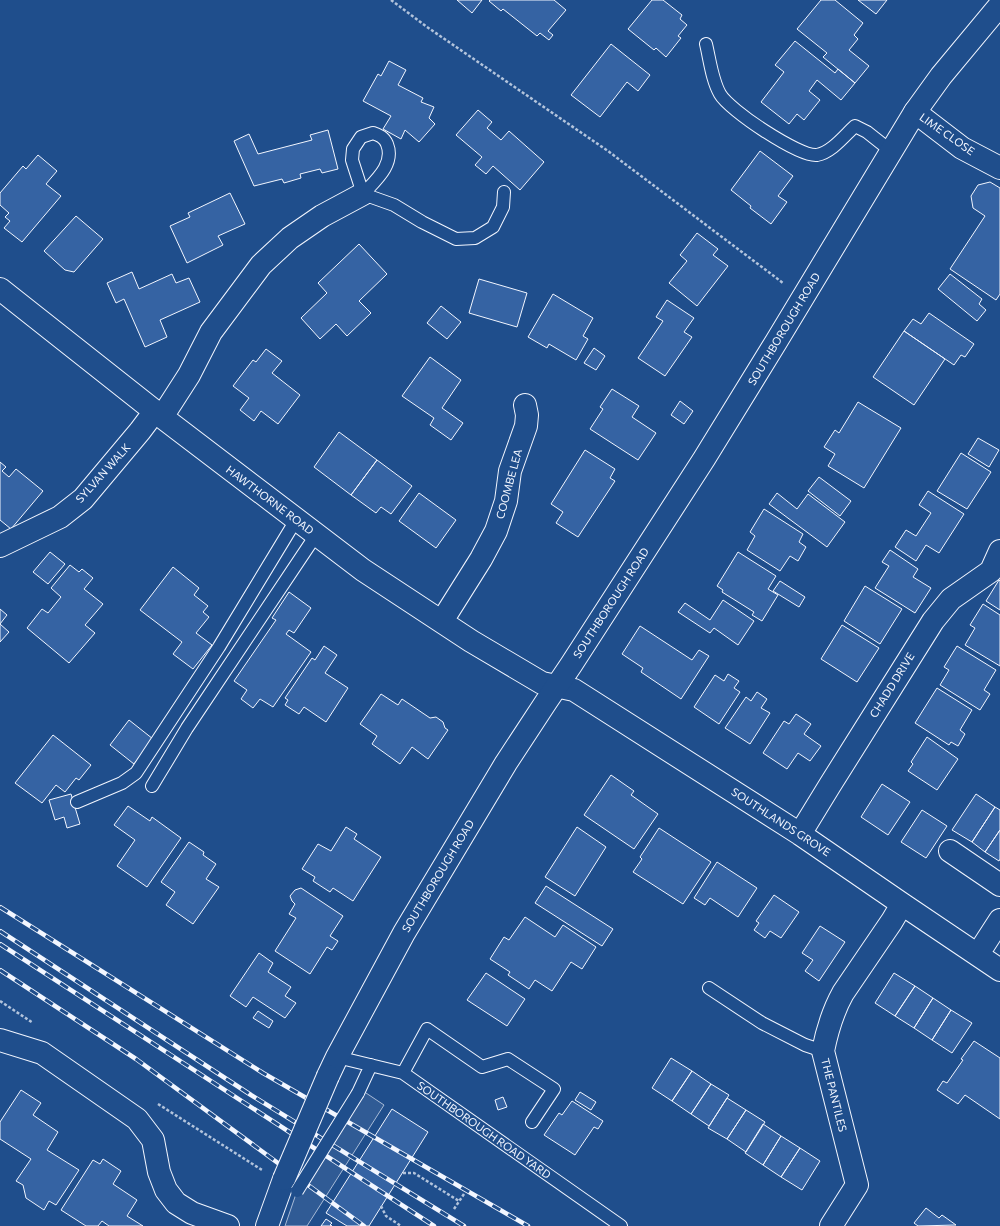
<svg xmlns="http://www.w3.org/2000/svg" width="1000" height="1226" font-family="Commissioner,sans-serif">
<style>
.parking{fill:#305b95;stroke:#a8bbd7}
.building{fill:#3563a3;stroke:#f2f6ff}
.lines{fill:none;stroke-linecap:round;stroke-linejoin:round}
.service-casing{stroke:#f2f6ff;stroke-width:14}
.minor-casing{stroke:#f2f6ff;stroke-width:24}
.tertiary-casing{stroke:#f2f6ff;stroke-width:24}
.path{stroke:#b3c4dc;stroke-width:2.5;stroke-dasharray:3 2;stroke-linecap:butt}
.service{stroke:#1f4e8c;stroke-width:12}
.minor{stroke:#1f4e8c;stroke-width:22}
.tertiary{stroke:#1f4e8c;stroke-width:22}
.rail-casing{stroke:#f2f6ff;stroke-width:4.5}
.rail{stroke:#1f4e8c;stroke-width:3;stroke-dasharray:9;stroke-linecap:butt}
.service-bridge-casing{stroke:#f2f6ff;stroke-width:14;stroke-linecap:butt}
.tertiary-bridge-casing{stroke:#f2f6ff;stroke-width:24;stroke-linecap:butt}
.service-bridge{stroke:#1f4e8c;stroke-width:12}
.tertiary-bridge{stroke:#1f4e8c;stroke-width:22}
.labels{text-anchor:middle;stroke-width:3;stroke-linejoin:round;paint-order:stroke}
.street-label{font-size:11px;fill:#f2f6ff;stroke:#1f4e8c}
</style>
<rect width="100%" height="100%" fill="#1f4e8c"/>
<path class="parking" d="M360 1089 384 1105 307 1226H285L297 1191Z"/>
<path class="building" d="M457 0H482L472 13Z
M490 0H554L566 10 548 31 553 35 549 40 540 33 537 36 503 9 501 11 489 1Z
M652 0H663L682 15 680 19 687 25 678 36 681 38 666 57 656 48 654 50 628 29Z
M821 0H835L863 23 854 35 858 39 849 50 869 66 855 83 823 57 827 53 797 29Z
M858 0H887L876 14Z
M795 41 835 73 838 69 855 83 841 100 817 80 809 91 820 100 804 120 797 114 789 124 761 102 784 72 775 65Z
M611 44 650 75 638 91 627 82 600 117 571 95Z
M389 61 406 70 398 85 423 98 421 102 434 107 429 118 435 124 419 142 405 130 401 139 383 129 391 116 363 101 378 74 381 76Z
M478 110 492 122 487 128 501 140 509 131 544 162 520 190 493 166 486 174 475 165 482 157 456 135Z
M328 130 338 169 322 173 320 169 300 174 301 178 284 183 282 179 254 186 234 141 249 134 258 154 312 140 310 135Z
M760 151 793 176 778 196 787 202 771 224 750 208 751 206 731 190Z
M38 155 57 171 46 184 61 196 22 242 4 228 10 221 5 217 9 213 0 205V193L23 166 26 169Z
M990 182 1000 188V294L996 300 950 269 985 216 973 208 971 196 978 185Z
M230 193 245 224 218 236 223 245 187 263 170 226 190 217 188 213Z
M76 216 103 239 74 272 65 270 44 251Z
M697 233 718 249 713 255 728 266 697 306 669 283 687 261 680 255Z
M359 244 387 274 359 301 371 313 347 336 336 324 320 339 301 318 327 293 318 283Z
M132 272 139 289 172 274 176 283 189 278 200 302 160 320 167 337 145 347 124 299 116 303 107 283Z
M950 274 982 299 979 304 986 310 977 321 938 289Z
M479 279 527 293 517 327 469 313Z
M553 294 593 318 583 336 588 339 576 360 549 344 547 348 528 337Z
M667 300 694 318 684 332 692 337 665 376 638 358 663 321 656 317Z
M441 306 461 322 447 339 427 323Z
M929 313 974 344 965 357 961 355 954 365 904 331 913 319 921 324Z
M904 331 945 359 914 405 873 377Z
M594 348 605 356 596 370 584 363Z
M266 349 282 361 272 373 300 395 278 424 261 411 254 421 240 410 249 398 233 386 253 360 256 362Z
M430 357 461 380 442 408 463 423 451 440 430 425 434 418 402 396Z
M612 389 639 406 632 417 656 433 638 460 590 429 603 409 600 407Z
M680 401 693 411 684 424 671 415Z
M858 402 901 428 864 488 828 466 835 454 824 447 835 430 839 433Z
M339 432 377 460 351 495 314 467Z
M978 438 999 450 989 467 968 454Z
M585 450 615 469 610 478 615 481 578 537 556 523 563 512 551 504Z
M961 453 991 472 967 509 937 491Z
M377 460 412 486 391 514 381 507 376 513 351 495Z
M0 462 6 467 2 471 9 477 16 469 43 491 11 529 0 520Z
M819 477 851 501 840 516 808 491Z
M928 491 964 514 939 553 926 545 916 561 895 547 906 530 916 536 931 513 919 505Z
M419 493 456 520 436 548 399 521Z
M777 493 797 509 808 494 845 522 827 547 769 504Z
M764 509 803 534 799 542 806 547 798 561 790 556 780 571 747 550 755 536 750 532Z
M890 550 918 569 913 577 931 588 915 613 875 588 889 566 882 562Z
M50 552 65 564 48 584 33 572Z
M738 552 776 576 768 589 778 595 762 621 752 615 754 612 722 592 723 590 717 586Z
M70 565 79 572 82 569 93 578 84 589 103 604 85 625 95 633 69 663 27 628 42 609 48 613 61 597 51 588Z
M173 567 199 588 194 595 208 606 203 612 209 617 196 633 212 645 193 669 173 654 182 642 140 610Z
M999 580 1000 581V610L986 601Z
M780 581 805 597 799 607 773 591Z
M865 586 902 609 880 644 844 621Z
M289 592 311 608 294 633 289 630 286 634 311 652 273 707 260 699 253 708 241 699 247 690 234 681 276 620 272 618Z
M723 600 754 621 738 645 714 628 710 633 678 612 685 603 710 620Z
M983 604 1000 615V666L965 645 975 628 970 625Z
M0 609 7 615 0 624Z
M0 624 9 632 0 642Z
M842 625 879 648 857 682 821 659Z
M640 626 692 660 699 650 709 656 681 699 641 672 643 668 622 654Z
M324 646 337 655 325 673 348 688 326 722 304 707 299 714 285 705 288 700 285 698 312 658 315 660Z
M957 646 996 670 984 690 990 694 980 710 940 685 949 670 944 667Z
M728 674 739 681 734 688 740 692 719 724 694 707 715 675 724 681Z
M937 688 972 710 960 730 965 734 958 746 951 742 949 745 915 723Z
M757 692 767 699 761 708 770 713 750 744 725 728 746 697 751 701Z
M381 694 398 705 402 699 430 718 436 717 443 722 445 728 448 730 428 759 412 747 400 764 372 744 377 736 360 724Z
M796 714 811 724 804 734 821 746 810 761 798 753 787 769 763 753 784 721 789 724Z
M129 720 153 739 134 764 110 745Z
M53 735 91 765 79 780 76 778 65 792 56 785 42 803 15 783Z
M927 737 958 759 937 790 908 771 913 764 911 762Z
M611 775 634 791 631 795 658 814 634 849 584 815Z
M882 784 910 802 888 835 861 817Z
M71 794 80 824 67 828 64 817 55 820 49 800Z
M976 794 995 807 972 842 952 830Z
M128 806 150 821 152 817 181 838 147 887 117 866 135 840 114 825Z
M995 807 1000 810V830L985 852 972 842Z
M922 810 947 826 926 858 901 842Z
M346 827 357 834 354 839 381 857 353 901 333 888 330 892 313 881 315 877 302 869 318 844 331 851Z
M577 827 606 847 575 896 545 877Z
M659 828 711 862 683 904 633 872 642 859 640 857Z
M1000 830V859L999 861 985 852Z
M189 842 204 852 203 855 216 864 206 879 219 887 193 924 166 905 175 892 161 882Z
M717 862 757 888 738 917 710 898 705 905 694 898Z
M546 886 613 929 602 946 535 903Z
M301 888 343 916 330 936 338 941 332 950 327 947 310 974 275 951 296 918 289 914 295 904 292 901 290 896 295 890Z
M774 895 799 912 781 938 770 931 765 938 754 930 759 923 756 921Z
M525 917 555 937 563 925 596 947 582 969 571 962 552 991 535 980 529 989 508 975 510 972 490 959 504 937 509 940Z
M820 926 845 942 819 981 805 971 813 960 802 953Z
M259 953 273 963 268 972 291 987 285 996 296 1003 285 1018 253 997 246 1007 230 996Z
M486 973 525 999 507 1026 467 1000Z
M894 973 915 986 895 1016 875 1003Z
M915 986 933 998 914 1028 895 1016Z
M933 998 951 1010 932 1040 914 1028Z
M951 1010 972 1023 952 1053 932 1040Z
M258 1011 273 1021 269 1028 253 1018Z
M974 1041 1000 1058V1119L965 1095 958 1104 937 1090 943 1081 947 1083 963 1060 961 1059Z
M671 1058 692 1071 672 1101 652 1088Z
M692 1071 711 1084 691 1114 672 1101Z
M711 1084 729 1095 709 1126 691 1114Z
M21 1090 41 1103 33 1115 58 1132 47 1150 79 1170 56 1205 49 1201 44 1210 26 1198 23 1185 16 1181 31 1159 0 1139V1122Z
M580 1092 596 1102 591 1110 575 1100Z
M503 1097 507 1107 498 1110 495 1100Z
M727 1098 746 1110 727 1139 708 1128Z
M572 1101 603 1121 598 1129 594 1127 575 1155 544 1135 559 1113 562 1115Z
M392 1109 428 1132 369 1226H347L326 1213Z
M746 1110 765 1122 746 1152 727 1139Z
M763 1124 781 1136 763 1165 745 1153Z
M781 1136 800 1148 781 1177 763 1165Z
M800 1148 820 1161 802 1190 781 1177Z
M103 1159 121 1171 113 1184 137 1200 127 1216 143 1226H109L102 1221 98 1226H86L61 1210 93 1160 100 1164Z
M926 1208 939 1218 942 1215 956 1225 918 1226 914 1223Z
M326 1219 332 1223 330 1225 332 1226H321Z"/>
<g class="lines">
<defs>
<path id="service" d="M706 44C710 61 712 80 720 94 729 110 799 157 817 155 832 152 844 136 855 126L867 132 891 151
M373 133C379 135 384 137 387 144 395 164 376 180 363 194L352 160 353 149 361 137Z
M363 194 394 205 422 222 456 239 475 238 493 227 503 207 504 192
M152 786 187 728 316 535
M77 802 122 783 136 773 219 647 296 520
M709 988 762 1023 805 1045 823 1051
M337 1057 403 1073 621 1226
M403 1073 427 1029 482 1067 508 1059 554 1089 532 1122
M358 1093 371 1065"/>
<path id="minor" d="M915 112 962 148 1000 168
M0 289 162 417 363 570 471 641 542 683 574 690 800 834 902 904 1000 970
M162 417 189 375 211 332 261 265 290 238 322 216 363 194
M0 546 60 517 83 499 140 431 155 411
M442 621 481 559 496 531 506 501 510 471 526 426 527 415 525 405
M800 834 830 785 933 621 951 599 991 571 1000 551
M950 851 1000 885
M978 954 1000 920
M0 1040 42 1053 137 1119 153 1140 159 1172 166 1190 176 1203 192 1213 228 1226
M831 1226 857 1185 823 1051C827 1031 833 1011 843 993L892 921 902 904"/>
<path id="tertiary" d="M328 1076 337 1057 404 933 506 763 546 702 571 665 704 459 776 342 915 112 941 76 1000 5
M267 1226 284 1179"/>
</defs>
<use href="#service" class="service-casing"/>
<use href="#minor" class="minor-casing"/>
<use href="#tertiary" class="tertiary-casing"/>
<path class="path" d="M391 0 427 27 608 151 783 283
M0 1001 33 1023
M158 1104 262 1170
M403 1173H414L459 1201
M381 1206 386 1216 401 1226
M454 1209 464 1194"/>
<use href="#service" class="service"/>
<use href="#minor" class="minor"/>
<use href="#tertiary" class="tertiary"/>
<defs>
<path id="rail" d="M0 907 263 1073 528 1226
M0 931 251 1095 464 1226
M0 944 434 1226
M0 970 136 1059 364 1226"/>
</defs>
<use href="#rail" class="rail-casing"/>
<use href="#rail" class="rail"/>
<defs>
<path id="service-bridge" d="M297 1191 358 1093"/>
<path id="tertiary-bridge" d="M284 1179 328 1076"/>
</defs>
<use href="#service-bridge" class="service-bridge-casing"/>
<use href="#tertiary-bridge" class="tertiary-bridge-casing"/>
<use href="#service-bridge" class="service-bridge"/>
<use href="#tertiary-bridge" class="tertiary-bridge"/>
</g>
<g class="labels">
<g class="street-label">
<text transform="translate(947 134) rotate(35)" y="4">LIME CLOSE</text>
<text transform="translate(784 329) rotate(-59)" y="4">SOUTHBOROUGH ROAD</text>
<text transform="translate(103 473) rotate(-48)" y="4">SYLVAN WALK</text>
<text transform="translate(509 484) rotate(-75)" y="4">COOMBE LEA</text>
<text transform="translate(270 500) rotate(37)" y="4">HAWTHORNE ROAD</text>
<text transform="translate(611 603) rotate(-57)" y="4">SOUTHBOROUGH ROAD</text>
<text transform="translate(892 685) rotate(-58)" y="4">CHADD DRIVE</text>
<text transform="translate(781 822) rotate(33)" y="4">SOUTHLANDS GROVE</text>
<text transform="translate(438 876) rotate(-59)" y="4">SOUTHBOROUGH ROAD</text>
<text transform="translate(834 1095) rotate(76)" y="4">THE PANTILES</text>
<text transform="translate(484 1130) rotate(35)" y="4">SOUTHBOROUGH ROAD YARD</text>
</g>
</g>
</svg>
